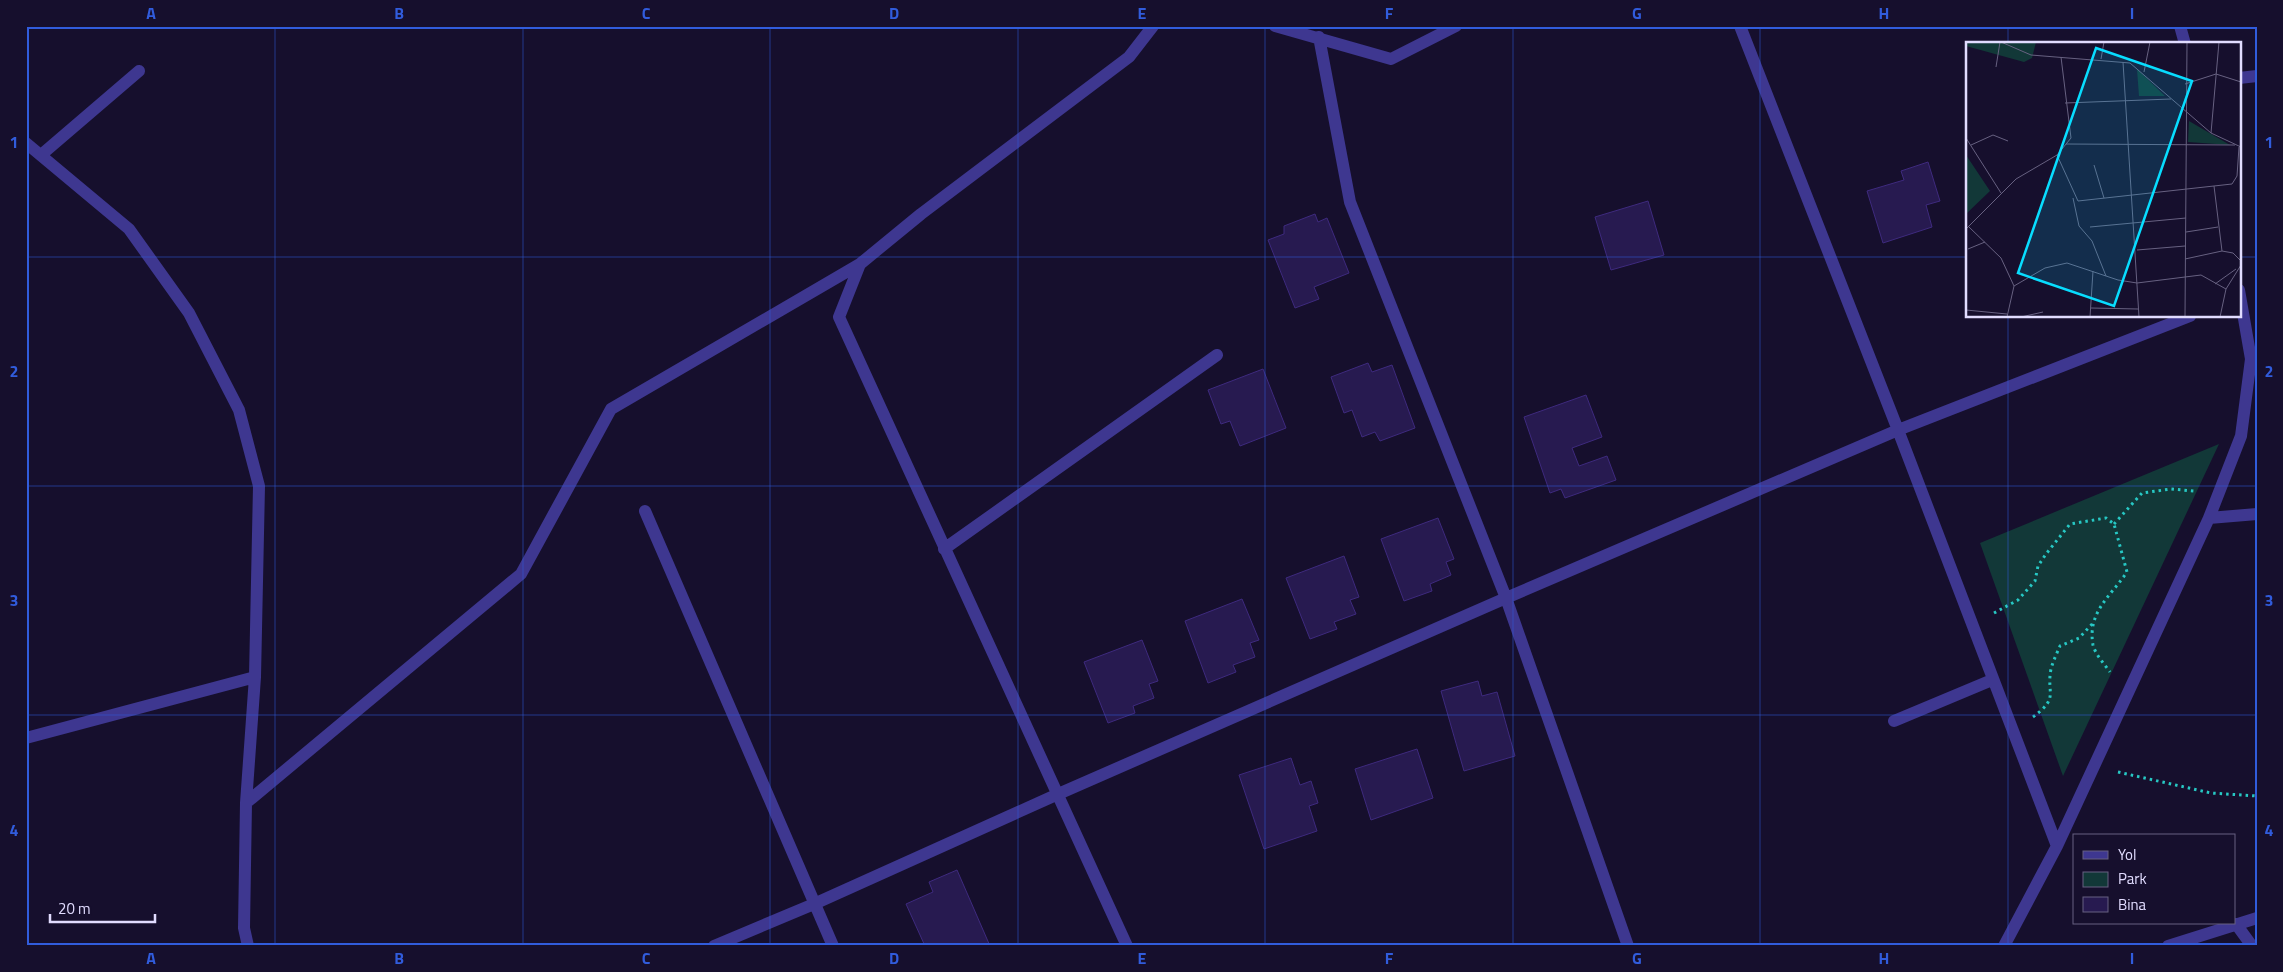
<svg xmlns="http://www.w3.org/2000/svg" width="2283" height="972" font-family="'Titillium Web',sans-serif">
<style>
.green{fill:#123838}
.building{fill:#271a50;stroke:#3e2a7e}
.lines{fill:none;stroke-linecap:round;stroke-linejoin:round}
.path{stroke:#27c8c4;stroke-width:3;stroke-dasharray:2.5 4;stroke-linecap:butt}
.street{stroke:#3e3790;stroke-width:12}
.grid{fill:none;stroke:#315cdc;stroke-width:1;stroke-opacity:0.55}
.inset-road{fill:none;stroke:#676181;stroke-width:1}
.view{fill:#08ddff;fill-opacity:0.15;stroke:#08ddff;stroke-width:2.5}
.inset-edge{fill:none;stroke:#e1dcff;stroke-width:2.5}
.neatline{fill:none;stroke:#315cdc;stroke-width:2}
.grid-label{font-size:16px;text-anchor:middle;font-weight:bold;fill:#315cdc}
</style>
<rect width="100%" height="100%" fill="#160f2d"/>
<path class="green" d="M2219 444 2063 776 1980 543Z"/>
<path class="building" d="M1928 162 1940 201 1926 205 1932 227 1883 243 1867 191 1904 180 1901 171Z
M1648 201 1664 255 1611 270 1595 217Z
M1315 214 1318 222 1327 218 1349 273 1314 287 1319 299 1295 308 1268 240 1284 234V226Z
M1368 363 1372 372 1392 365 1415 428 1380 441 1375 432 1362 437 1352 410 1344 413 1331 377Z
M1263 369 1286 428 1240 446 1230 421 1221 424 1208 390Z
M1586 395 1602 437 1572 448 1579 466 1607 456 1616 480 1565 498 1561 489 1550 493 1524 417Z
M1438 518 1454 559 1446 562 1451 575 1430 584 1432 591 1404 601 1381 539Z
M1344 556 1359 597 1350 600 1356 614 1334 622 1337 629 1310 639 1286 578Z
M1242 599 1259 640 1250 643 1255 657 1233 665 1236 672 1208 683 1185 621Z
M1142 640 1158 681 1149 684 1154 698 1133 706 1135 713 1108 723 1084 662Z
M1478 681 1482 696 1497 692 1515 756 1464 771 1441 691Z
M1417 749 1433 798 1371 820 1355 769Z
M1291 758 1300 785 1311 781 1318 803 1309 806 1317 831 1264 849 1239 775Z
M957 870 990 946H925L906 904 933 892 929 882Z"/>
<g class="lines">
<path class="path" d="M2114 524 2142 493 2171 489 2194 491
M1994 613 2018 600 2035 581 2038 566 2046 554 2070 524 2106 518 2114 524 2127 572C2111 596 2087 612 2093 645 2095 654 2105 665 2110 672
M2033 717C2060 697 2046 694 2051 669 2053 661 2057 653 2060 646L2079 638 2094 622
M2118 772 2211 793 2257 796"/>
<path class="street" d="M1275 26 1391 59 1456 26
M1740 26 1898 430 2057 846
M2180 26 2185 44
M1319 37 1350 202 1506 598 1628 946
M2239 78 2257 76
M26 143 129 229 189 313 239 410 259 486 255 677 246 803 244 928 248 946
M41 155 139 71
M645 511 833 946
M2209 518 2257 514
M944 549 1217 355
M1894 721 1992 680
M26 738 255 677
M246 803 521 574 611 409 860 264
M2236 924 2252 946
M714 946 814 904 1056 795 1506 598 1898 430 2190 316
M1127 946 839 317 860 264 921 214 1129 57 1153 26
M2004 946 2057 846 2209 518 2241 436 2251 359 2239 290
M2168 946 2257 918"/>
</g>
<path class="grid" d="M275 26V946M523 26V946M770 26V946M1018 26V946M1265 26V946M1513 26V946M1760 26V946M2008 26V44M26 257H1967M2239 257H2257M2008 316V946M26 486H2257M26 715H2257"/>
<g transform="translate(1966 42)">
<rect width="275" height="275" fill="#160f2d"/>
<path d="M0 0H70L66 16 58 20 0 4ZM171 27 199 54H173ZM223 79 264 103 222 100ZM0 113 24 149 0 172Z" fill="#123838"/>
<path class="inset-road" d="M35 0 65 13 164 21 245 91 275 105M135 17 138 0M157 20 173 275M30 25 34 0M178 30 184 0M219 42 250 32 275 40M99 61 205 57M245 91 253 0M0 96 35 151M100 102 269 103M5 103 27 93 42 99M91 113 112 159 266 142 271 134 273 105M128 123 138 156M248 144 256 209M107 156 113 184 126 199 140 234M3 185 35 216 48 244M124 185 220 176M0 187 50 137 91 113 105 96 95 15M220 190 252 185M2 207 19 200M171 208 219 204M219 217 256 209 267 211 275 219M249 242 270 227M125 266 172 267M0 268 41 272M41 275 48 244 79 226 101 221 152 238 171 241 235 233 260 247M55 275 77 270M124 275 127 229M219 275 221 0M254 275 260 247 275 223"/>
<path class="view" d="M130 6 226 39 148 264 52 231Z"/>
<rect width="275" height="275" class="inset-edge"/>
</g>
<rect width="2283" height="972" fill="none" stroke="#160f2d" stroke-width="55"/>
<rect x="2073" y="834" width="162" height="90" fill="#160f2d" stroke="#676181"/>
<rect x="2083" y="851" width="25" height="8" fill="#3e3790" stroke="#676181"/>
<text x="2118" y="860" font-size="15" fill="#e1dcff">Yol</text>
<rect x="2083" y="872" width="25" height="15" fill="#123838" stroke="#676181"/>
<text x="2118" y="884" font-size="15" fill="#e1dcff">Park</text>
<rect x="2083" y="897" width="25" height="15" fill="#271a50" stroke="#676181"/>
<text x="2118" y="910" font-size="15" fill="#e1dcff">Bina</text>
<path d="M50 914v8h105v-8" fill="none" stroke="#e1dcff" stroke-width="2.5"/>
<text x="58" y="914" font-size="15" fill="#e1dcff" stroke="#160f2d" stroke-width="4" paint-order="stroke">20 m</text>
<rect x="28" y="28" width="2228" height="916" class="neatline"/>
<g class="grid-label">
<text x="151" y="19">A</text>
<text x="399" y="19">B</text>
<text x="646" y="19">C</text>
<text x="894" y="19">D</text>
<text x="1142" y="19">E</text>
<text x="1389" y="19">F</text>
<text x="1637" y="19">G</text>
<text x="1884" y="19">H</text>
<text x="2132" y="19">I</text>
<text x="14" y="148">1</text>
<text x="2269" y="148">1</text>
<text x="14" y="377">2</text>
<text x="2269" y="377">2</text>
<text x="14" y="606">3</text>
<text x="2269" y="606">3</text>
<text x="14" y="836">4</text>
<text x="2269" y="836">4</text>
<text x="151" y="964">A</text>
<text x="399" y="964">B</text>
<text x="646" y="964">C</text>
<text x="894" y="964">D</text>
<text x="1142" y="964">E</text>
<text x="1389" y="964">F</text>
<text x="1637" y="964">G</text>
<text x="1884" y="964">H</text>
<text x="2132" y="964">I</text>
</g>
</svg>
